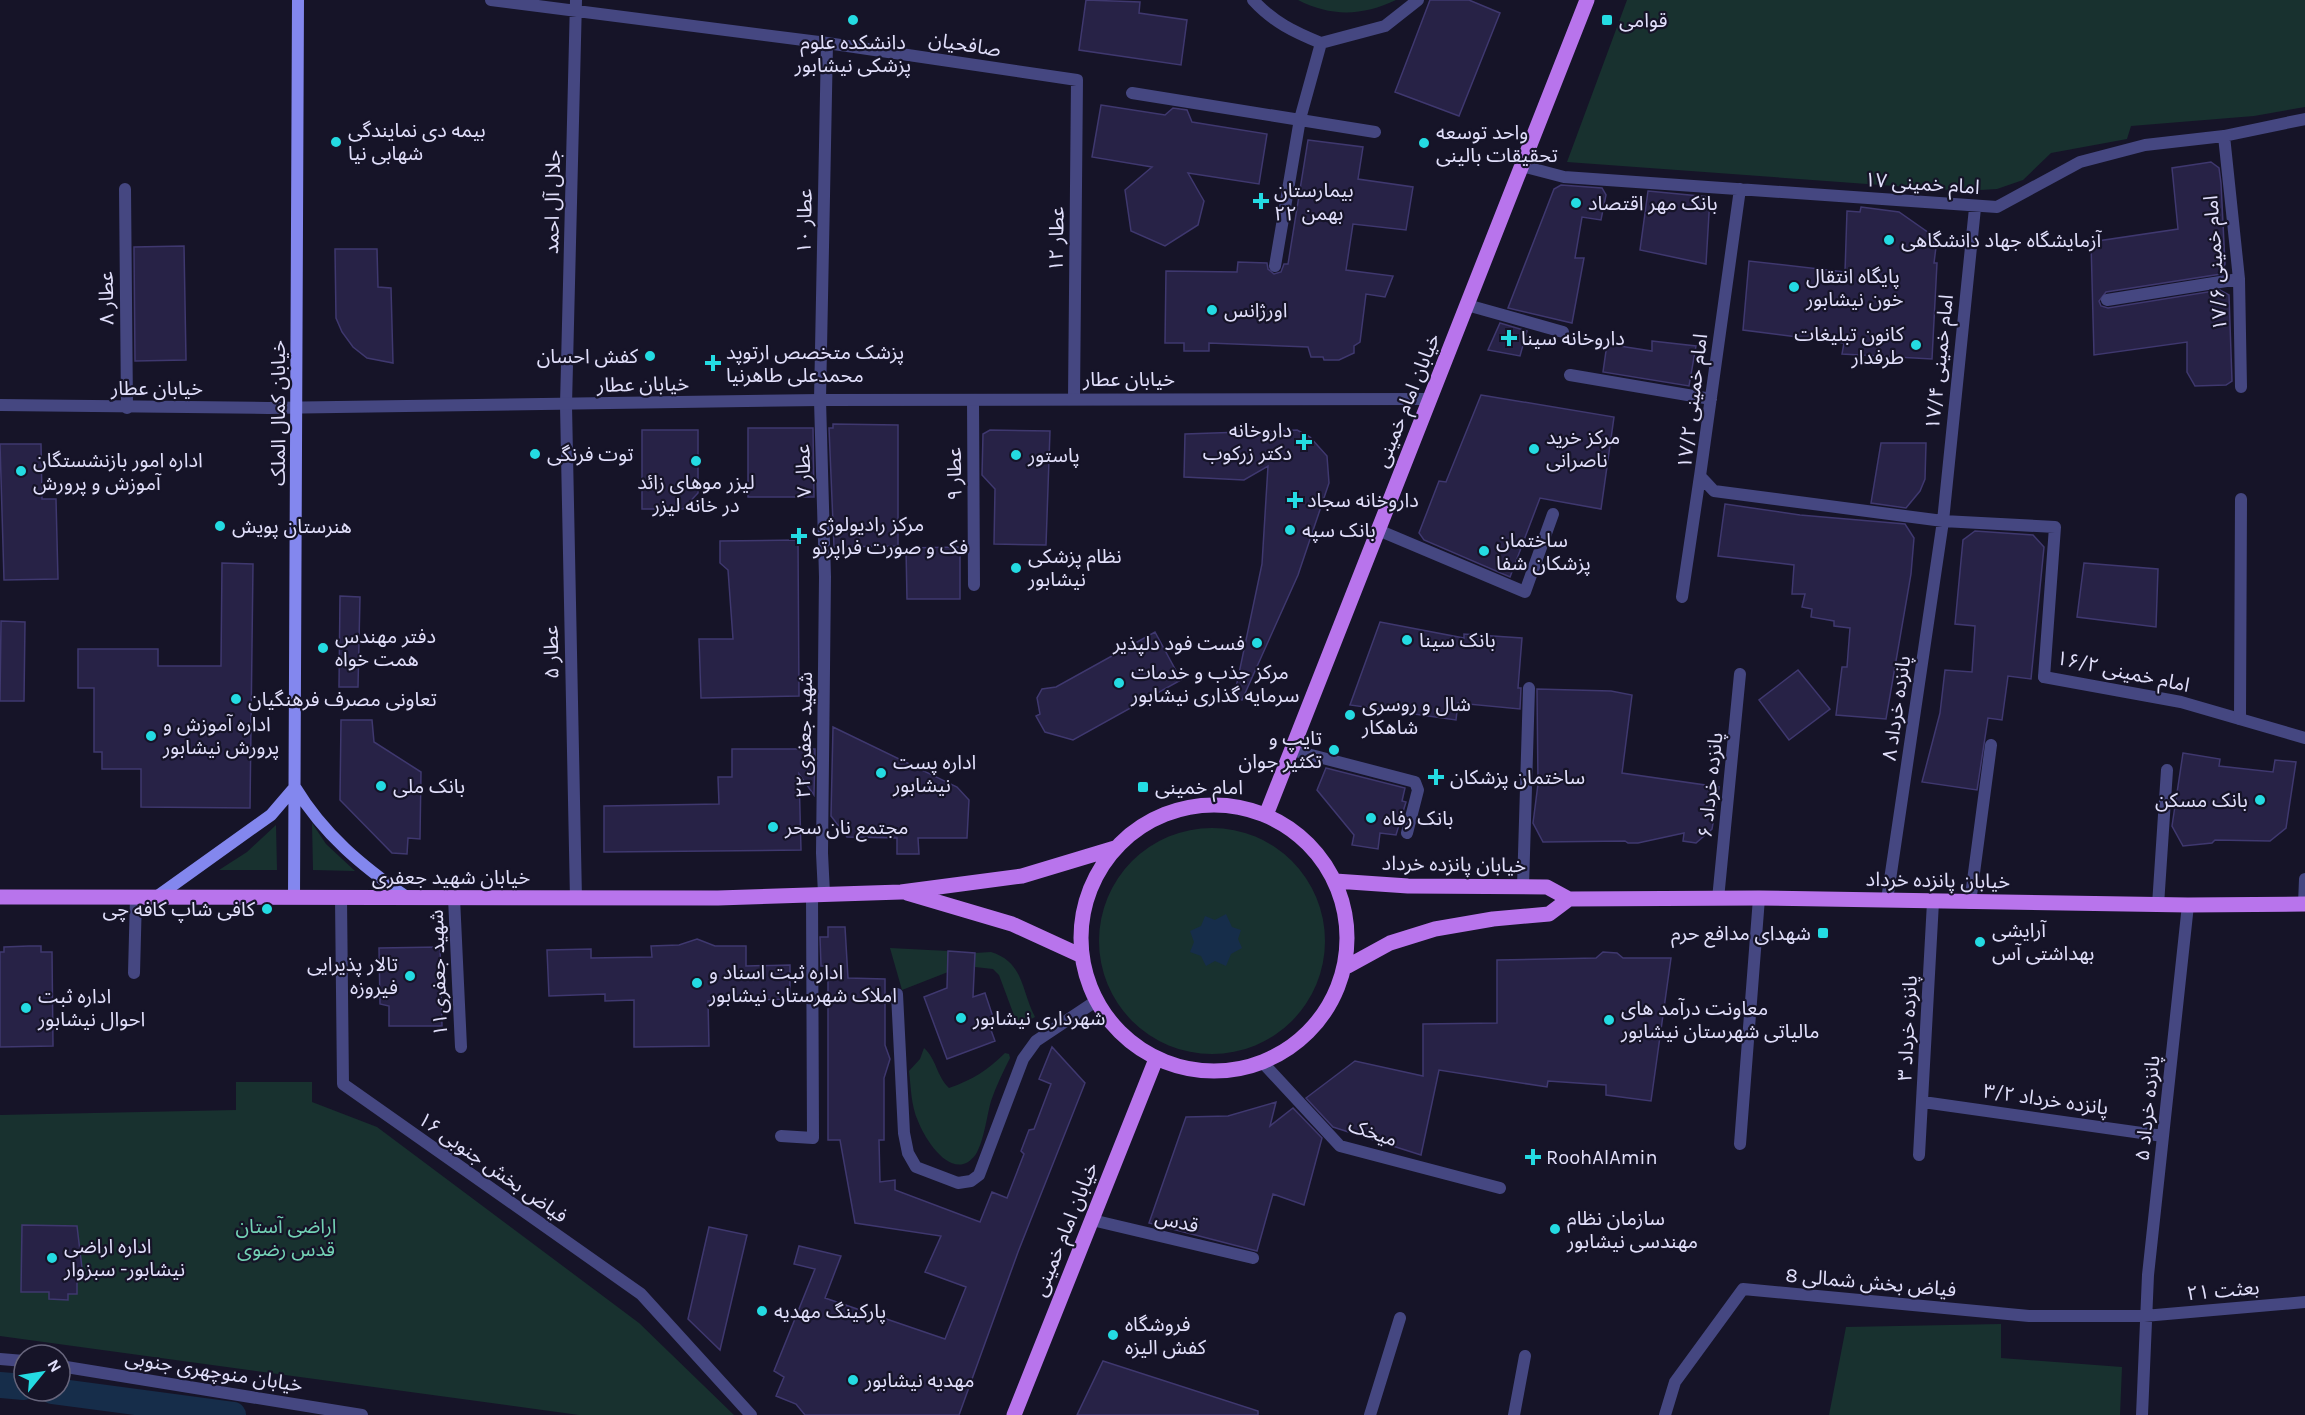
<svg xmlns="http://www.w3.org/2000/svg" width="2305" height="1415" font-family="Karla,'Noto Sans Arabic',sans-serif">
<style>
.green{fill:#18312f}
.water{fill:#162d4a}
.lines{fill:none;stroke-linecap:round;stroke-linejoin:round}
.canal{stroke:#162d4a;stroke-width:26}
.building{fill:#272246;stroke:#3f386f;stroke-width:1.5}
.service{stroke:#454781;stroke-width:12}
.minor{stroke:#454781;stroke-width:12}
.tertiary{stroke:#454781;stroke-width:12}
.secondary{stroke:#8387ee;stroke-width:12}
.primary{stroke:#b874ec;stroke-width:15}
.poi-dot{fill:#24dbe2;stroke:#161428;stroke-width:2}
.labels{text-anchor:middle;stroke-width:4.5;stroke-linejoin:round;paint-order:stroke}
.poi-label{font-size:20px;fill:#e1dffb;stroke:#161428;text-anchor:start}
.street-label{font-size:20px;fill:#e1dffb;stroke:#161428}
.park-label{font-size:20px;fill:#73d2b5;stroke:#161428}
</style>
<rect width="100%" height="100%" fill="#161428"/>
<path class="green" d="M1298 0H1396C1363 16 1331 17 1298 0Z
M1627 0H2305V107L2254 116 2131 126 2127 139 2051 153 2023 180 1997 189 1963 191 1567 162Z
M312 823 326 844 355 871 313 870Z
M276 825 277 870H219L247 852Z
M1099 941a113 113 0 1 1 226 0a113 113 0 1 1-226 0Z
M890 948 948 951V972L902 990Z
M991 952C1024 962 1021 990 1035 1017L1018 1026 999 975 993 969 975 967V953Z
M924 1048C936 1058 937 1077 949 1088 972 1080 988 1070 1005 1053L1009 1054 1010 1058C1003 1072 996 1086 991 1101 987 1115 984 1141 976 1154 954 1185 925 1140 918 1121 911 1106 911 1087 909 1071L920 1059Z
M236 1082H312V1102L377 1127 639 1323 734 1415H579L0 1336V1115L236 1110Z
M2001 1324V1358L2122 1367 2120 1415H1829L1846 1327Z"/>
<path class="water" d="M1226 914 1232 927 1241 930 1238 939 1242 948 1231 954 1226 966 1215 961 1206 966 1201 956 1190 952 1194 942 1190 931 1201 926 1205 916 1215 920Z"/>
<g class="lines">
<path class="canal" d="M0 1385 24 1387
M53 1391 233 1415"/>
</g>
<path class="building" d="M1086 0 1140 2 1139 13 1187 20 1181 65 1079 50Z
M1430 0H1469L1500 13 1459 116 1395 92Z
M1101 105 1165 115 1173 108 1187 110 1192 122 1267 134 1259 184 1188 173 1204 201 1198 225 1165 246 1131 231 1125 190 1152 167 1092 157Z
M1308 140 1363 147 1358 179 1413 187 1406 230 1353 224 1346 270 1393 276 1385 297 1366 294 1360 342 1354 346V353L1339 360H1324L1323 357H1311L1308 347 1209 343V351H1184V343H1165L1166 271 1237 272 1238 262 1267 263 1268 269 1274 274 1281 272 1284 264H1288Z
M2211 162 2219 168 2221 183 2225 264 2221 274 2106 292 2099 301 2101 306 2108 308 2220 290 2229 295 2232 381 2226 385 2195 386 2187 372V342L2094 355 2091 242 2178 229 2172 168Z
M1561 185 1602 188 1606 195 1601 220 1582 217 1575 258H1584L1572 323 1508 308 1554 189Z
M1648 191 1710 197 1706 264 1640 250Z
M1861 207 1899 212 1929 233 1936 247 1934 263H1937L1932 359 1842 354 1844 343 1743 330 1749 261 1845 272 1847 211 1860 212Z
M184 246 186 360 135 361 134 247Z
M335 249H377L378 287 391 288 393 363 367 358 353 347 342 332 336 318Z
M1500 323 1527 331 1520 356 1488 350Z
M1652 341 1696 346 1689 386 1603 372 1607 344 1652 351Z
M1481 395 1614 417 1601 509 1540 498 1510 577 1424 540 1419 533 1439 481 1446 482Z
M833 424 898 425V546L834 547 829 428H833Z
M748 428H813L814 497H748Z
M642 430H698V493L683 509H642Z
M990 430 1050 431 1046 545 994 544 995 489 982 475 983 434Z
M1297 430 1310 437 1327 456 1329 483 1298 575 1242 700 1234 697 1262 564 1268 466 1244 480 1184 477 1185 434Z
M1881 443H1926L1925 479 1920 491 1906 508 1871 503Z
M0 444H41L42 499H56L58 579 4 580Z
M1725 504 1800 515 1905 524 1914 538 1911 574 1886 719 1836 715 1842 667H1847L1850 628 1834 626V621L1811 617 1812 609 1802 607 1805 594H1792L1794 565 1718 556Z
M1975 531 2033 535 2044 547 2031 679 2008 676 2002 720 1988 718 1977 790 1922 782 1940 713 1945 670 1972 672 1975 626 1955 624 1963 540Z
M798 540 799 696 701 698 699 639H733L728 570 720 563V541Z
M960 547V599H907L906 548Z
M222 563 253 564 250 808 141 807V769H102V752H94V688H78V649H158V666H221Z
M2084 563 2158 569 2156 627 2077 617Z
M340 596 360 597 358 687H339Z
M1 621 25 622 24 701H0Z
M1380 622 1464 638V634L1522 638 1518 688H1521L1520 709 1458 703 1456 720 1350 705Z
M1155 632 1181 680 1073 740 1045 732 1036 716 1040 714 1037 698 1042 689 1056 687Z
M1798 670 1830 709 1789 740 1759 700Z
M1537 689 1611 691 1632 695 1622 773 1719 787 1712 829 1696 843 1683 841 1684 833 1638 843H1628L1625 841 1543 842 1533 823 1538 784Z
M341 720H372L374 742 421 772 420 839 408 838 407 854 392 853 340 800Z
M833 727 957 787 969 800 967 838H918L919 854H897V838L847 837 831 816Z
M732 749H815L814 795 799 774 801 850 604 852V806L719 804 718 777H732Z
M2183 753 2220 759 2219 766 2273 772 2275 760 2296 762 2286 828 2270 841 2215 840 2212 843 2183 846 2172 826Z
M1326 768 1405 788 1402 801 1406 802 1396 835 1380 833 1378 849 1352 845 1354 835 1317 790Z
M828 927H845L848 978 885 979V1045L890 1059 884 1078V1140H879L880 1182 895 1180V1190L980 1222 992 1192 1007 1198 1024 1154 1021 1151 1029 1130 1034 1129 1051 1084 1039 1079 1052 1047 1085 1083 1018 1252 959 1415H805L796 1404 776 1396 784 1377 774 1371 815 1269 794 1264 799 1246 841 1256 825 1298 945 1339 966 1287 925 1272 941 1236 855 1223 840 1140H828V966H821L820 937H828Z
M697 939 715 946H746V966L790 965V999L708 1001 709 1046 634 1047V1000L605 1001V994L549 996 547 950 591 949V958L652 957 651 946 679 945Z
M29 946H41V952H52L53 1046 0 1047V952H4V947Z
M440 947 442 1026H389V1006L380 1004 379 948Z
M948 951 975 953 973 997 985 993 993 1017 987 1019 995 1041 947 1059 924 997 947 988Z
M1603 952 1617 953 1623 958H1671L1651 1101 1606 1095V1085L1548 1081 1547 1087 1439 1070 1421 1155 1333 1127 1306 1098 1355 1061 1423 1076V1024L1497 1023V960L1596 958Z
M1276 1102 1270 1126 1293 1108 1322 1138 1304 1205 1273 1194 1257 1251 1149 1223 1186 1117 1228 1116Z
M22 1225 77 1226 82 1268 77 1273V1294H68V1300L49 1299V1292H21Z
M709 1227 747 1235 720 1350 688 1319Z
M1103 1361 1258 1411V1415H1077Z"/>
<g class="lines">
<path class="service" d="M1253 0C1273 22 1294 32 1321 43
M1132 93 1375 132
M1275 266 1300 119 1321 43 1385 26 1418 0
M1467 305 1563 332
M2044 677 2181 702 2305 738
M1292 750 1415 782 1418 790 1407 833
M897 994 904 1133 908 1153 916 1167 958 1183 971 1181 979 1175 1023 1059 1036 1041 1096 1001"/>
<path class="minor" d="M491 0 827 43 1077 80 1074 398
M2224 136 2239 279 2241 387
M1522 166 1564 177 1997 207 2080 162 2145 145 2224 136 2305 119
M125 189 127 408
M1740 189 1700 476 1714 491 1943 521 2055 527 2044 677
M2107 300 2239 279
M1570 375 1711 399
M973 400 974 585
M1378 530 1525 592 1553 514
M1682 597 1700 476
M2240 719 2241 499
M1523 887 1529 688
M824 894 822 853 825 577 820 400 827 43
M341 898 343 1084 641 1294 751 1415
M454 898 461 1047
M576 899 566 405 576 0
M1718 899 1740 674
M1887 900 1943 521 1975 208
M1970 903 1991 745
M2304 904 2305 879
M2158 905 2167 770
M134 973 136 897
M1263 1063 1340 1146 1500 1188
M1923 1102 2163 1136
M781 1136 813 1138 812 895
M1740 1144 1759 898
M1919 1155 1933 902
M1092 1220 1253 1258
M1370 1415 1400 1318
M1514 1415 1525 1356
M1665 1415 1675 1382 1743 1289 2029 1316H2144L2305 1302
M2142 1415 2148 1275 2188 905"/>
<path class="tertiary" d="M0 405 268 408 820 400 1430 399
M0 1359 24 1361
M60 1366 362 1415"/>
<path class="secondary" d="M155 898 271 815 295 787C324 835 362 866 408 898
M294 898 298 0"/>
<path class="primary" d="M1081 938a133 133 0 1 1 266 0a133 133 0 1 1-266 0Z
M1266 815 1587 0
M1335 881 1408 886 1547 887 1569 899 1759 898 2188 905 2305 904
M907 893 1012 924 1082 956
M0 897 718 898 901 892 1022 876 1115 848
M1348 966 1390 943 1435 929 1493 919 1549 914 1569 899
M1014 1415 1156 1059"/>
</g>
<g class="poi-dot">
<circle cx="853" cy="20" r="6"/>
<rect x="1601" y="14" width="12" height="12" rx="3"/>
<circle cx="336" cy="142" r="6"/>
<circle cx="1424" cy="143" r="6"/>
<path d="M1258 192h6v6h6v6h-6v6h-6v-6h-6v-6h6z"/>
<circle cx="1576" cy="203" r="6"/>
<circle cx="1889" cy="240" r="6"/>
<circle cx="1794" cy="287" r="6"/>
<circle cx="1212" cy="310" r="6"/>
<path d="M1506 329h6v6h6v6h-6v6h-6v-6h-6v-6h6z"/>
<circle cx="1916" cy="345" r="6"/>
<circle cx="650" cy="356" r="6"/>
<path d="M710 354h6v6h6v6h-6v6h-6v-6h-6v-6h6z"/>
<path d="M1301 433h6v6h6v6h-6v6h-6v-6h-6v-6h6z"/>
<circle cx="1534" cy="449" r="6"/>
<circle cx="535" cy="454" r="6"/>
<circle cx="1016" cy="455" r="6"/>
<circle cx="696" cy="461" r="6"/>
<circle cx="21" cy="471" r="6"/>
<path d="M1292 491h6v6h6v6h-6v6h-6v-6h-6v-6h6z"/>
<circle cx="220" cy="526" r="6"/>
<circle cx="1290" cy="530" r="6"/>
<path d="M796 527h6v6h6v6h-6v6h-6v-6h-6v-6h6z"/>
<circle cx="1484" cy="551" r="6"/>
<circle cx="1016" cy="568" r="6"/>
<circle cx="1407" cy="640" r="6"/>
<circle cx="1257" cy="643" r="6"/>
<circle cx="323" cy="648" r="6"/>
<circle cx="1119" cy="683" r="6"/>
<circle cx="236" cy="699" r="6"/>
<circle cx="1350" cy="715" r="6"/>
<circle cx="151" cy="736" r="6"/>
<circle cx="1334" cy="750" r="6"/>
<circle cx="881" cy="773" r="6"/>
<path d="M1433 768h6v6h6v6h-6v6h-6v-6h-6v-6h6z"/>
<circle cx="381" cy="786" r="6"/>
<rect x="1137" y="781" width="12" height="12" rx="3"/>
<circle cx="2260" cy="800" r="6"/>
<circle cx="1371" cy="818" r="6"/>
<circle cx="773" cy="827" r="6"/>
<circle cx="267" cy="909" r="6"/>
<rect x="1817" y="927" width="12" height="12" rx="3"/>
<circle cx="1980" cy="942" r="6"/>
<circle cx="410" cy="976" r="6"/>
<circle cx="697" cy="983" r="6"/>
<circle cx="26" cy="1008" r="6"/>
<circle cx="961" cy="1018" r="6"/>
<circle cx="1609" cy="1020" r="6"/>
<path d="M1530 1148h6v6h6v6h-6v6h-6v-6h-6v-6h6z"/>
<circle cx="1555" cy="1229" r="6"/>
<circle cx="52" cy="1258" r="6"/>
<circle cx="762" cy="1311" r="6"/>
<circle cx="1113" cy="1335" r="6"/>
<circle cx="853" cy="1380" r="6"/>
</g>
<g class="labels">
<g class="poi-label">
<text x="1619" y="27">قوامی</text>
<text x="853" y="49" text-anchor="middle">دانشکده علوم<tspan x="853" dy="23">پزشکی نیشابور</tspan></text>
<text x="348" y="137">بیمه دی نمایندگی<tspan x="348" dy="23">شهابی نیا</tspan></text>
<text x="1436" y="139">واحد توسعه<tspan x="1436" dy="23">تحقیقات بالینی</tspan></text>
<text x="1274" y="197">بیمارستان<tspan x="1274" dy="23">۲۲ بهمن</tspan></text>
<text x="1588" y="210">بانک مهر اقتصاد</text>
<text x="1901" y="247">آزمایشگاه جهاد دانشگاهی</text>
<text x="1806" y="283">پایگاه انتقال<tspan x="1806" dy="23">خون نیشابور</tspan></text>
<text x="1224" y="317">اورژانس</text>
<text x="1904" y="341" text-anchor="end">کانون تبلیغات<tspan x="1904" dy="23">طرفدار</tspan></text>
<text x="1521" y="345">داروخانه سینا</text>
<text x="726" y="359">پزشک متخصص ارتوپد<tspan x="726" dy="23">محمدعلی طاهرنیا</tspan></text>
<text x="638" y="363" text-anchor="end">کفش احسان</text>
<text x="1292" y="437" text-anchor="end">داروخانه<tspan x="1292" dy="23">دکتر زرکوب</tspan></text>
<text x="1546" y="444">مرکز خرید<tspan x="1546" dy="23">ناصرانی</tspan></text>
<text x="547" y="461">توت فرنگی</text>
<text x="1028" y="462">پاستور</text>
<text x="33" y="467">اداره امور بازنشستگان<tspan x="33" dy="23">آموزش و پرورش</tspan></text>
<text x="696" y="489" text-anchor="middle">لیزر موهای زائد<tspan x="696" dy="23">در خانه لیزر</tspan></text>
<text x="1307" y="507">داروخانه سجاد</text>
<text x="812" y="531">مرکز رادیولوژی<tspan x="812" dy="23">فک و صورت فراپرتو</tspan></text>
<text x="232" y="533">هنرستان پویش</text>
<text x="1302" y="537">بانک سپه</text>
<text x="1496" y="547">ساختمان<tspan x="1496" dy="23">پزشکان شفا</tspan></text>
<text x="1028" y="563">نظام پزشکی<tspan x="1028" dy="23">نیشابور</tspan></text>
<text x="335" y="643">دفتر مهندس<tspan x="335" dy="23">همت خواه</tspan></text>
<text x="1419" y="647">بانک سینا</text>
<text x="1245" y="650" text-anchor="end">فست فود دلپذیر</text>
<text x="1131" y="679">مرکز جذب و خدمات<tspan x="1131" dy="23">سرمایه گذاری نیشابور</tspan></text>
<text x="248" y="706">تعاونی مصرف فرهنگیان</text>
<text x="1362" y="711">شال و روسری<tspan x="1362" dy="23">شاهکار</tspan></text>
<text x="163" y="731">اداره آموزش و<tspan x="163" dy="23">پرورش نیشابور</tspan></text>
<text x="1322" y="745" text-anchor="end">تایپ و<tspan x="1322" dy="23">تکثیر جوان</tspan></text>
<text x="893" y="769">اداره پست<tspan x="893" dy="23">نیشابور</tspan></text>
<text x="1450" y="784">ساختمان پزشکان</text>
<text x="393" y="793">بانک ملی</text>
<text x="1155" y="794">امام خمینی</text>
<text x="2248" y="807" text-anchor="end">بانک مسکن</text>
<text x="1383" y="825">بانک رفاه</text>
<text x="785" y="834">مجتمع نان سحر</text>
<text x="255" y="916" text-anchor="end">کافی شاپ کافه چی</text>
<text x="1992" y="937">آرایشی<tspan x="1992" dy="23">بهداشتی آس</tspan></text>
<text x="1811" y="940" text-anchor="end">شهدای مدافع حرم</text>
<text x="398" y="971" text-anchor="end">تالار پذیرایی<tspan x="398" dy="23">فیروزه</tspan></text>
<text x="709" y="979">اداره ثبت اسناد و<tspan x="709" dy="23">املاک شهرستان نیشابور</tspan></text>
<text x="38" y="1003">اداره ثبت<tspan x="38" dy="23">احوال نیشابور</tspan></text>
<text x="1621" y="1015">معاونت درآمد های<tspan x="1621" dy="23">مالیاتی شهرستان نیشابور</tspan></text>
<text x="973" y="1025">شهرداری نیشابور</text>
<text x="1546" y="1164">RoohAlAmin</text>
<text x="1567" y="1225">سازمان نظام<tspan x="1567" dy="23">مهندسی نیشابور</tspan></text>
<text x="64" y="1253">اداره اراضی<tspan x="64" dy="23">نیشابور- سبزوار</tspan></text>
<text x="774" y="1318">پارکینگ مهدیه</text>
<text x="1125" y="1331">فروشگاه<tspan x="1125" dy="23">کفش الیزه</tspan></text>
<text x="865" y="1387">مهدیه نیشابور</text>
</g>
<g class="street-label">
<text transform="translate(965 44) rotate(9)" y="7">صافحیان</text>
<text transform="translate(1922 183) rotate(4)" y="7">امام خمینی ۱۷</text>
<text transform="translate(552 202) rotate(-89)" y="7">جلال آل احمد</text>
<text transform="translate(804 221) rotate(-89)" y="7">عطار ۱۰</text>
<text transform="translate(1056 239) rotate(-89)" y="7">عطار ۱۲</text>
<text transform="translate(2215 263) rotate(-94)" y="7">امام خمینی ۱۷/۶</text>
<text transform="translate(106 298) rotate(-91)" y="7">عطار ۸</text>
<text transform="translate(1939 362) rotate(-84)" y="7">امام خمینی ۱۷/۴</text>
<text x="1129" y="386">خیابان عطار</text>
<text transform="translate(643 384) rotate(-1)" y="7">خیابان عطار</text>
<text x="157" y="395">خیابان عطار</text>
<text transform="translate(1407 400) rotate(-68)" y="7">خیابان امام خمینی</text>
<text transform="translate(1692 401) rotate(-83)" y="7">امام خمینی ۱۷/۲</text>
<text transform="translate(278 413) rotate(-90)" y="7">خیابان کمال الملک</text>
<text transform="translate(803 471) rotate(-92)" y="7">عطار ۷</text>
<text transform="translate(954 474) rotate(-90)" y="7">عطار ۹</text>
<text transform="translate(551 652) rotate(-91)" y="7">عطار ۵</text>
<text transform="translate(2123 671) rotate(12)" y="7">امام خمینی ۱۶/۲</text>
<text transform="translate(1896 708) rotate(-82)" y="7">پانزده خرداد ۸</text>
<text transform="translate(804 735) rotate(-89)" y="7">شهید جعفری۲۲</text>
<text transform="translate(1710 785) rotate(-84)" y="7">پانزده خرداد ۶</text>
<text transform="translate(1454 864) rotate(1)" y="7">خیابان پانزده خرداد</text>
<text x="451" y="884">خیابان شهید جعفری</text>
<text transform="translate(1938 880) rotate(1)" y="7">خیابان پانزده خرداد</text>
<text transform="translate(438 973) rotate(-92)" y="7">شهید جعفری۱۱</text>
<text transform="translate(1907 1028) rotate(-87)" y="7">پانزده خرداد ۳</text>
<text transform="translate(2046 1099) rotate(8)" y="7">پانزده خرداد ۳/۲</text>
<text transform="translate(2147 1108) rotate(-84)" y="7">پانزده خرداد ۵</text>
<text transform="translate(1373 1132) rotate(19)" y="7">میخک</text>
<text transform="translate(493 1167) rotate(35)" y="7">فیاض بخش جنوبی ۱۶</text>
<text transform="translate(1177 1221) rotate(13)" y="7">قدس</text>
<text transform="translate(1065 1229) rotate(-68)" y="7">خیابان امام خمینی</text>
<text transform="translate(1871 1282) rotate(5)" y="7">فیاض بخش شمالی 8</text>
<text transform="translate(2223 1290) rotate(-5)" y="7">بعثت ۲۱</text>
<text transform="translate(214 1371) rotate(9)" y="7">خیابان منوچهری جنوبی</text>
</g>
<g class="park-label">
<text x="286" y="1233">اراضی آستان<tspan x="286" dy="23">قدس رضوی</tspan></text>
</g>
</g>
<g transform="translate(42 1373) rotate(60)"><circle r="28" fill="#161428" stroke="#67657c" stroke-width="1.5"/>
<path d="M0-4.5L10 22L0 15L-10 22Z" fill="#24dbe2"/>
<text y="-9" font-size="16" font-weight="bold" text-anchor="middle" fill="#e1dffb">N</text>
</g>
</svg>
